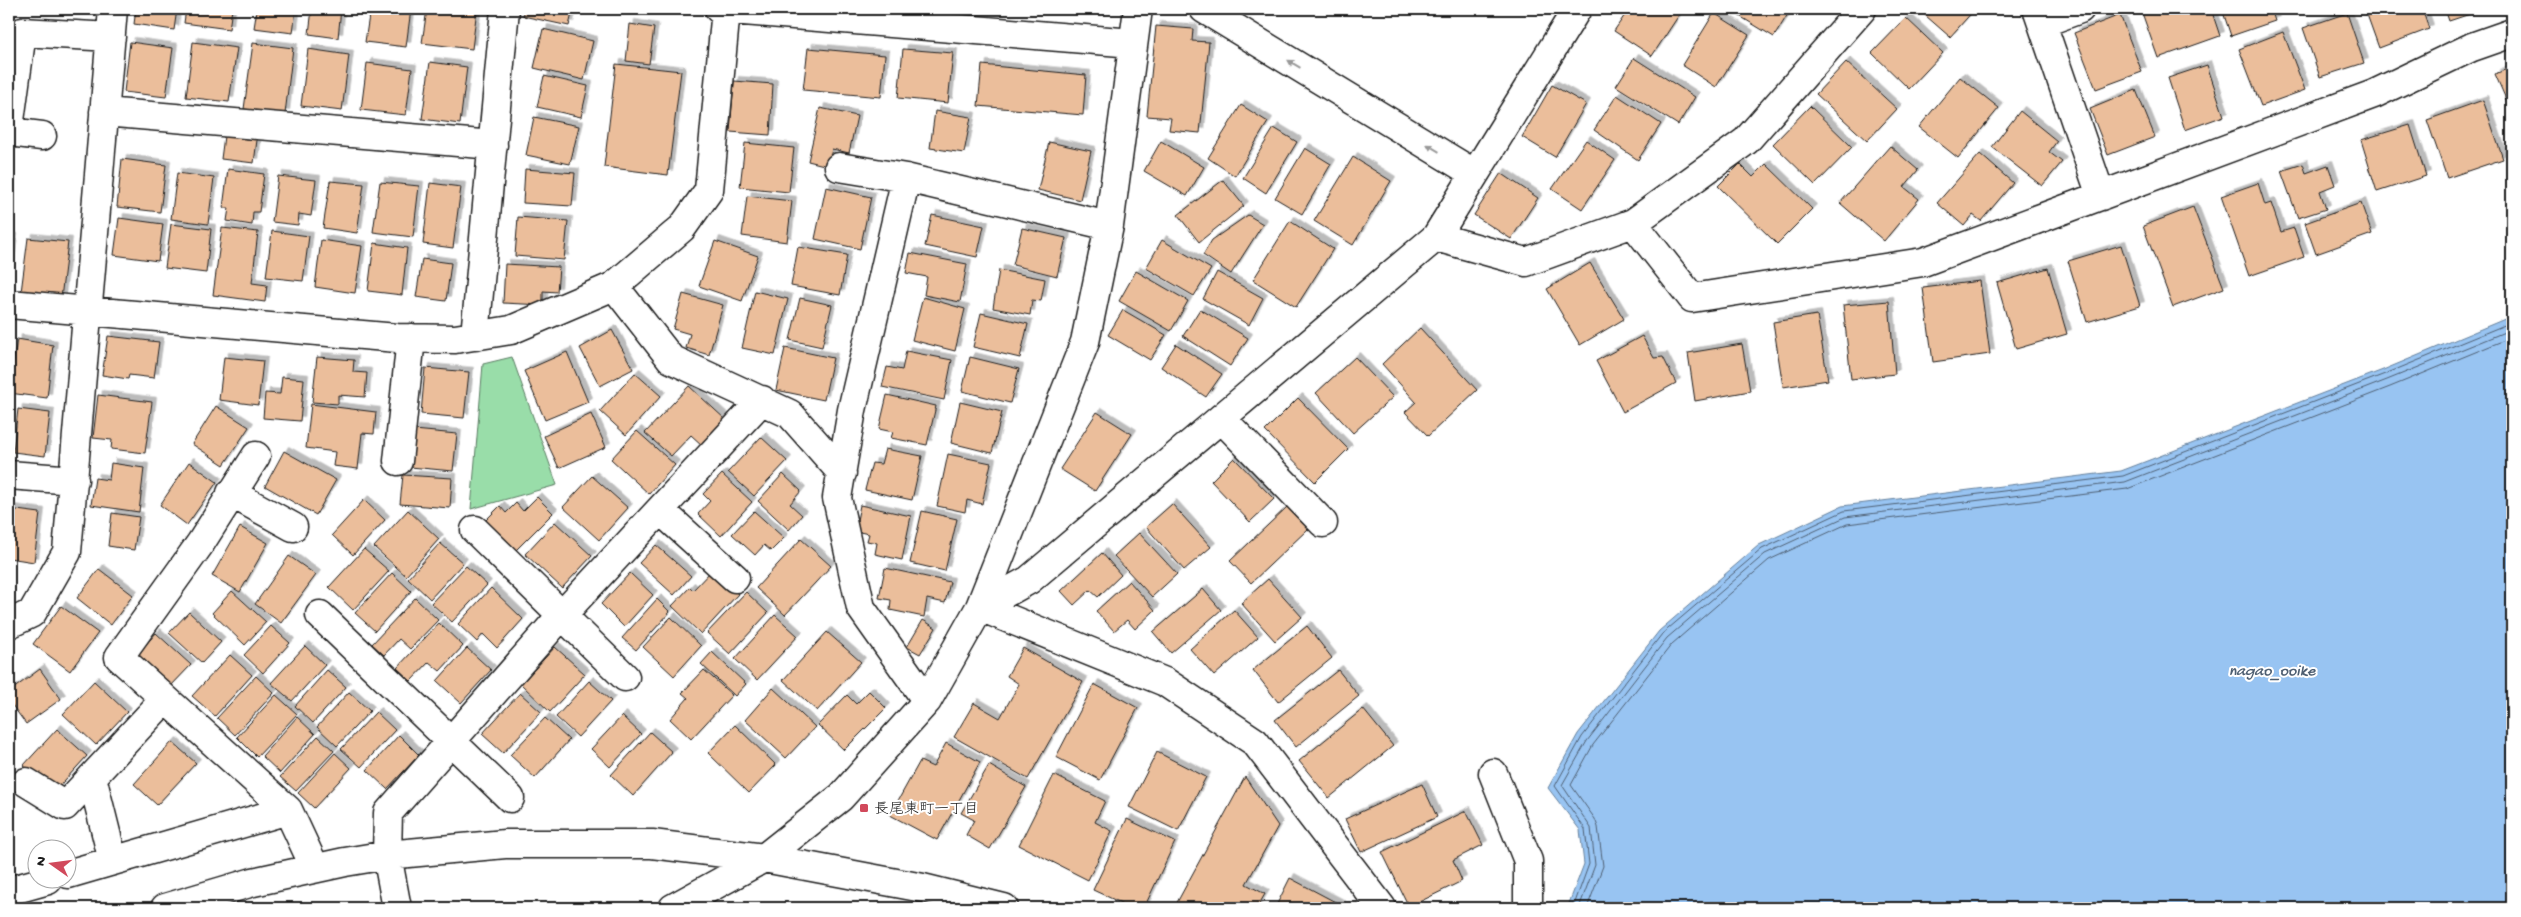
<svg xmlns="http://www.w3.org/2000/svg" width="2521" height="917" font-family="'Gochi Hand','Klee One',sans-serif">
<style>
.green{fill:#99dda9;stroke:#5a7c62}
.water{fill:#98c4f2;stroke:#66819c}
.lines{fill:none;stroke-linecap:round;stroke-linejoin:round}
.shore{stroke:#4e5f72;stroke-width:1}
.building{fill:#ebbe9b;stroke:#1c1c1c;filter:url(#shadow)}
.minor-casing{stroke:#1c1c1c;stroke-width:31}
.minor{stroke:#fff;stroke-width:28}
.oneway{fill:#999}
.poi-dot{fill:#d1495b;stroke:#fff;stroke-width:2}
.labels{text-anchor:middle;stroke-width:4;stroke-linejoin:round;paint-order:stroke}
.poi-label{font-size:15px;fill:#1c1c1c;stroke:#fff;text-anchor:start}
.water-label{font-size:16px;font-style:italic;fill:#4e5f72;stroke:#fff}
</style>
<defs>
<filter id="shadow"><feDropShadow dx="4.5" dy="-4.5" stdDeviation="0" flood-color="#0004"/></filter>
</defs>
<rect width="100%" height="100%" fill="#fff"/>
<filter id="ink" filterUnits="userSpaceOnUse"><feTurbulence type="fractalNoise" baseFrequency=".02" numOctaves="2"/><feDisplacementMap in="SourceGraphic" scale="10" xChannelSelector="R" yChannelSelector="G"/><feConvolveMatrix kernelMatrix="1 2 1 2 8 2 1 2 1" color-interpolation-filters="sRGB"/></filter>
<g filter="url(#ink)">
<path class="green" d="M512 357 557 485 471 509 483 364Z"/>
<path class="water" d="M2512 316V908H1563L1568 906 1584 864 1580 830 1548 788 1578 734 1659 631 1759 545 1842 506 2121 471 2383 370Z"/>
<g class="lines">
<path class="shore" d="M1573 908 1589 864 1585 829 1555 786 1582 737 1662 634 1762 549 1844 511 2123 476 2385 374 2512 322
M1579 908 1595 865 1591 828 1562 785 1587 741 1667 638 1765 554 1845 517 2125 482 2387 380 2512 329
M1587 908 1603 866 1598 827 1595 819 1571 785 1593 745 1672 644 1769 560 1847 524 2127 489 2390 387 2512 337"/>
</g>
<path class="building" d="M136 9H177L174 30 134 24Z
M186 9H232L229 29 184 23Z
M257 9H296L293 33 254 28Z
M312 9H341L338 38 309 34Z
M370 9H411L406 47 365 42Z
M427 9H477L472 49 422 43Z
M525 9H573L569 26 523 16Z
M1629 9H1683L1652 56 1614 31Z
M1728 9H1791L1774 37Z
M1918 9H1975L1950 37Z
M2145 9H2211L2220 36 2158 58 2141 10Z
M2222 9H2271L2275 21 2231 36Z
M2365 9H2422L2429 29 2379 48Z
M2445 9H2485L2449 21Z
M1714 13 1749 35 1716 87 1682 65Z
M2347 13 2364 63 2320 77 2303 28Z
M2120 15 2142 72 2096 89 2074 33Z
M1906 18 1943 53 1909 89 1872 53Z
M630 24 654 28 649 64 626 61Z
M1156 26 1193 29 1192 41 1209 42 1200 133 1169 130 1171 118 1147 116Z
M543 29 593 41 584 80 534 68Z
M2283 32 2305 90 2261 106 2239 49Z
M130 42 173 48 166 97 124 92Z
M193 42 237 48 229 102 186 97Z
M253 43 293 48 285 114 244 109Z
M808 48 885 55 881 97 803 90Z
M308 49 349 55 342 111 301 106Z
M903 49 953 53 948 103 898 98Z
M1634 58 1695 97 1678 125 1616 86Z
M430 62 467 67 460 124 422 119Z
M1846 62 1897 109 1867 141 1816 94Z
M367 63 412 69 406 115 361 110Z
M616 64 681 71 668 175 604 167Z
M982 65 1086 75 1083 115 978 106Z
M2207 65 2224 116 2185 130 2168 78Z
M2512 67V113L2495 74Z
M544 76 588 86 581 117 537 107Z
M1960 77 1999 108 1958 158 1919 127Z
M734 81 773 84 770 135 730 132Z
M1552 85 1586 104 1555 157 1522 137Z
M2136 90 2155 137 2108 155 2090 109Z
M1617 95 1661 124 1638 160 1594 130Z
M2483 100 2503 159 2447 178 2427 120Z
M1241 105 1268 122 1235 176 1208 158Z
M1810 106 1852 147 1815 185 1773 144Z
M820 108 857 116 849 153 832 149 828 166 808 161Z
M935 111 971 117 964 153 930 148Z
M2020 111 2057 141 2049 152 2062 162 2042 186 1992 147Z
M534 117 579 126 570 164 526 155Z
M2410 125 2426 176 2377 192 2361 140Z
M1274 128 1297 142 1266 193 1243 178Z
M224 136 257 140 254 163 221 159Z
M1586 140 1615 160 1582 209 1552 189Z
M1161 141 1204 167 1187 196 1144 171Z
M1049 142 1091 151 1080 200 1038 190Z
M745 143 794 148 789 192 740 187Z
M1890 146 1918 170 1904 187 1919 199 1884 241 1840 203Z
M1305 148 1331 164 1302 214 1275 198Z
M1980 154 2013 183 1981 221 1973 215 1964 226 1937 203Z
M1353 157 1391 181 1353 245 1314 221Z
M122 159 166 165 160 212 117 207Z
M1740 164 1753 177 1766 164 1812 209 1777 244 1718 186Z
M2303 164 2306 173 2328 165 2335 185 2320 191 2326 209 2298 218 2281 171Z
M228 169 264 174 259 212H253L252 225 227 221 229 208H223Z
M525 169 575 173 572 206 523 203Z
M177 173 214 178 208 224 171 219Z
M1501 173 1538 198 1511 239 1474 215Z
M278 176 316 180 311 216 299 214 298 225 272 222Z
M1223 180 1244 206 1199 242 1178 215Z
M330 181 364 184 357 233 323 228Z
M380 182 419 186 413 237 373 232Z
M430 183 461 187 453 248 423 244Z
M2258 183 2265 205 2271 203 2281 232 2294 228 2304 257 2249 276 2221 196Z
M826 187 871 197 860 249 815 239Z
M747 196 792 201 787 242 742 236Z
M2361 203 2372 234 2316 254 2305 223Z
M2193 207 2224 288 2173 307 2143 226Z
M932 215 984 226 977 257 925 246Z
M1248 215 1263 224 1231 274 1203 255 1212 240Z
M518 217 568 221 564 260 515 256Z
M119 218 163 224 158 261 114 255Z
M1290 221 1333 249 1296 307 1253 280Z
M171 224 211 229 206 273 165 268Z
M222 228 258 232 252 283 267 285 265 302 213 295Z
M1022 228 1066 238 1057 276 1013 265Z
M272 231 309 236 303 281 266 277Z
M9 237 13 238 9 272Z
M28 238 68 242 61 298 21 292Z
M321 240 362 246 355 293 315 287Z
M1162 240 1211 269 1194 296 1146 268Z
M715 241 758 256 742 301 699 286Z
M374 243 407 248 402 295 368 291Z
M2121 245 2140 306 2087 322 2068 261Z
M798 247 847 255 840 295 791 286Z
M910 253 967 264 960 302 924 295 927 277 906 273Z
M422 259 451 263 446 301 416 297Z
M1590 263 1624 319 1580 345 1547 289Z
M505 264 559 267 557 292 543 291V305L503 303Z
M2048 268 2067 334 2016 349 1997 283Z
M999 270 1045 279 1041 301 1032 300 1030 315 993 308Z
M1136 271 1188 301 1171 331 1119 301Z
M1217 272 1263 298 1249 325 1203 299Z
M1980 281 1990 354 1933 362 1923 288Z
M755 291 788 299 775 355 742 348Z
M683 294 723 305 709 355 686 348 690 334 673 329Z
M923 297 965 309 955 351 912 340Z
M800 298 832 305 822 347 790 340Z
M1889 301 1895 374 1851 379 1843 305Z
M1200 309 1248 338 1230 366 1183 336Z
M1123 310 1166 335 1150 360 1108 335Z
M981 313 1028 324 1020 358 973 347Z
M1817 315 1828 380 1783 387 1773 322Z
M1420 328 1477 390 1428 436 1405 412 1416 402 1382 364Z
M612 330 633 369 600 386 580 348Z
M108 336 159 342 154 378 129 375 128 379 102 375Z
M1642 336 1654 358 1663 357 1676 383 1623 412 1596 361Z
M17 339 53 345 47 398 9 393Z
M1176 344 1222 374 1206 397 1161 367Z
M1742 344 1750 391 1695 401 1688 353Z
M785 348 833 358 824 400 776 390Z
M906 351 952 360 944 400 882 387 887 367 902 370Z
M567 352 588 402 545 420 524 371Z
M224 357 263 361 258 405 219 400Z
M317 357 354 360 353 372 367 373 365 397 338 395V404L312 402Z
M970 357 1019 369 1010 403 962 391Z
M1355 357 1393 397 1353 433 1316 393Z
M425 368 469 372 464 418 421 414Z
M635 373 661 396 626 435 600 411Z
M282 377 304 379 300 421 263 418 265 393 280 394Z
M689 386 726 420 703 446 691 435 671 456 645 433Z
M98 395 152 402 145 453 111 449 112 440 93 438Z
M887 395 936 406 927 445 891 438 893 432 879 429Z
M1298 398 1348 449 1315 482 1265 431Z
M960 402 1002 412 992 453 951 443Z
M311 404 376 412 374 434 362 433 358 469 333 466 335 452 306 448Z
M216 406 249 427 224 465 192 444Z
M18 409 50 413 45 456 13 452Z
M1097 412 1132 434 1095 491 1060 469Z
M591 414 606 447 559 468 544 436Z
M414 430 457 434 453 471 410 467Z
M637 431 675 465 649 494 611 459Z
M761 437 787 461 754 496 728 472Z
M885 449 922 456 912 500 865 490 872 463 881 464Z
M284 451 336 480 316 515 265 486Z
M948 454 991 463 982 504 967 500 965 512 937 506Z
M1234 458 1274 499 1250 522 1211 481Z
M189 462 217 482 187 525 160 505Z
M111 463 144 468 139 512 91 505 95 478 109 480Z
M722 474 752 502 721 536 698 514 710 501 703 494Z
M783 474 801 491 790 504 802 515 789 530 758 501Z
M403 475 452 478 450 508 400 504Z
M592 476 628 508 599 540 563 507Z
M537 497 553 513 512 554 483 523 500 506 506 513 516 503 523 511Z
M364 500 385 520 353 555 332 535Z
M1172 504 1211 547 1184 570 1146 527Z
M860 505 911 516 902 560 875 554 877 543 867 541 869 534 855 531Z
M1287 507 1308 529 1251 583 1230 561Z
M9 509 40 513 34 562 9 558Z
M408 510 439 539 406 576 374 547Z
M754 511 784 538 771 551 764 545 755 555 732 534Z
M922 511 957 519 945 571 910 563Z
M112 513 139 517 134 550 108 546Z
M555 522 592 556 562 588 525 554Z
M240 527 268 543 240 592 212 576Z
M1139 533 1177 574 1152 597 1114 556Z
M801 539 831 566 785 615 756 588Z
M440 543 463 563 430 599 408 578Z
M656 545 691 576 674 595 639 563Z
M364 549 389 571 353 610 329 587Z
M1102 553 1121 575 1098 597 1090 590 1074 605 1061 591Z
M289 556 316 575 281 623 255 604Z
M466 566 487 585 452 622 431 603Z
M885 568 950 582 945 603 927 599 924 617 890 610 891 600 879 598Z
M99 569 133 595 111 625 77 598Z
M712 570 738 594 701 634 672 606 690 587 693 590Z
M392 573 411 591 375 631 355 613Z
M630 573 653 595 624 627 601 604Z
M1268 579 1302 617 1275 641 1241 603Z
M1129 581 1155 610 1135 629 1127 620 1114 631 1096 611Z
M491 588 523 619 497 648 483 634 477 642 458 624Z
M1203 589 1221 610 1171 653 1153 632Z
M232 591 266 622 245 645 212 613Z
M746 592 768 613 730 654 707 633Z
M415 598 438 620 410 649 399 639 384 655 372 644Z
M657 599 670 612 636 650 622 638Z
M61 606 98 633 70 671 33 644Z
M1234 610 1258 637 1214 676 1190 649Z
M189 612 221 642 202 663 169 633Z
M775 615 798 636 757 680 735 659Z
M671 617 701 646 674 676 643 647Z
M923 620 936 628 920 654 907 647Z
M439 623 463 646 440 671 429 662 411 681 397 668Z
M271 626 290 643 263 673 244 655Z
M1307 626 1332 658 1278 702 1253 670Z
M827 632 861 662 817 711 783 680Z
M156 633 191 665 168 689 135 657Z
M305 646 325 665 292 701 271 683Z
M555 647 585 674 550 712 521 684Z
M467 648 491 670 461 703 437 681Z
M1023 648 1083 682 1028 779 954 737 974 703 1000 718 1019 684 1007 676Z
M712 652 746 684 735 696 701 664Z
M230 655 252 675 215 716 192 696Z
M40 669 61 699 26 724 9 701V692Z
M327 670 346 687 313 723 295 706Z
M704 670 732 695 691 739 670 719 688 698 682 693Z
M1338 670 1359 696 1296 747 1275 720Z
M256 676 274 693 235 735 217 718Z
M94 681 127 712 96 745 63 714Z
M589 681 611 701 578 737 556 717Z
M1094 684 1138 708 1100 780 1056 757Z
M773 688 815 727 786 758 745 720Z
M869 691 886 708 844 750 818 725 847 695 856 704Z
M349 692 370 711 337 746 317 727Z
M520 693 541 712 503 753 482 734Z
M276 695 297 714 257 757 237 737Z
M1363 709 1393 746 1329 798 1299 761Z
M376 712 395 730 361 767 341 749Z
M622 716 641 734 610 767 591 749Z
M297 717 315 734 280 773 262 756Z
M545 718 569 740 535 778 510 755Z
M735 725 776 765 749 793 708 753Z
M57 729 87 756 53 793 23 766Z
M650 732 672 752 633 796 611 775Z
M399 735 419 755 387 789 367 770Z
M318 736 334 751 296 791 280 777Z
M172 742 196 763 157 805 134 784Z
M946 743 980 762 937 840 890 815 920 761 933 767Z
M1157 752 1206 777 1178 831 1129 807Z
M335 753 351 768 314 808 298 793Z
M989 765 1026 787 990 849 966 835 974 820 961 813Z
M1054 775 1105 801 1095 822 1112 831 1088 880 1019 845Z
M1245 777 1278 826 1246 884 1265 894 1257 908H1174Z
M1422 784 1437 817 1361 852 1345 819Z
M1466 811 1483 845 1453 860 1462 881 1409 907 1382 852Z
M1127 819 1175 842 1144 908H1132L1093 890Z
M1290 878 1341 905 1339 908H1275Z"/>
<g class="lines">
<defs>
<path id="minor" d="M719 9 1133 43
M1204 9 1475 174
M2037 9 2101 196
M2042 23 2080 9
M104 112 493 145
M9 128 22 32 111 37
M9 132 42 136
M839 167 906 178 1109 226
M906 178 852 410 837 498 861 608 927 701
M1633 223 1692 298 1923 262 2374 94 2472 47 2512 33
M1436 237 1526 262 1633 223 1746 141 1862 9
M614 286 671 359 790 414 842 473
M9 304 397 338 455 339 511 330 614 286 682 228 709 190 726 9
M475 336 505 9
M1221 418 1323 523
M256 456 200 544 119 657 288 810 315 868
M398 461 411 338
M9 475 74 480
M231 493 293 527
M660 510 735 578
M475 530 625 677
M980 607 1029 580 1436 237 1577 9
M980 607 1165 682 1255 742 1382 908
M320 615 510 798
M9 624 32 613 67 552 113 9
M1493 773 1528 861V908
M92 777 113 861
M26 782 65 806 165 699
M68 874 288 810
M9 891 48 880
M165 908 253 882 345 862 387 855 505 844H652L764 858 923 888 1004 908
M397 908 387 855 388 813 562 615 762 400
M673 908 764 858 841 797 927 701 980 607 1085 342 1109 226 1138 9"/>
</defs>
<use href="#minor" class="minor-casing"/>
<use href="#minor" class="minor"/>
</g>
<defs><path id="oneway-solid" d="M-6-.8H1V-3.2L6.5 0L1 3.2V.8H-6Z" transform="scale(1.25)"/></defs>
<g class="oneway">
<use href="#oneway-solid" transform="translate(1294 64) rotate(-149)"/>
<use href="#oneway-solid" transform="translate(1433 148) rotate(-149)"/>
</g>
</g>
<rect class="poi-dot" x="859" y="803" width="10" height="10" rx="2.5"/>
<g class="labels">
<g class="poi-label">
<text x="874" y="813">長尾東町一丁目</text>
</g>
<g class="water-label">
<text x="2272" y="675">nagao_ooike</text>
</g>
</g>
<rect width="2521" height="917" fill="none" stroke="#fff" stroke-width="30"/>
<rect x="15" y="15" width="2491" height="887" fill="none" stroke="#1c1c1c" stroke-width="2" filter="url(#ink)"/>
<g transform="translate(52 864) rotate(284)"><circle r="24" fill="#ffffff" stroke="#a4a4a4"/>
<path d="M0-4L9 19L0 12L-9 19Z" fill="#d1495b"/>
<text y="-8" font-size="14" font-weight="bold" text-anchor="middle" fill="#1c1c1c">N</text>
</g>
</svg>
